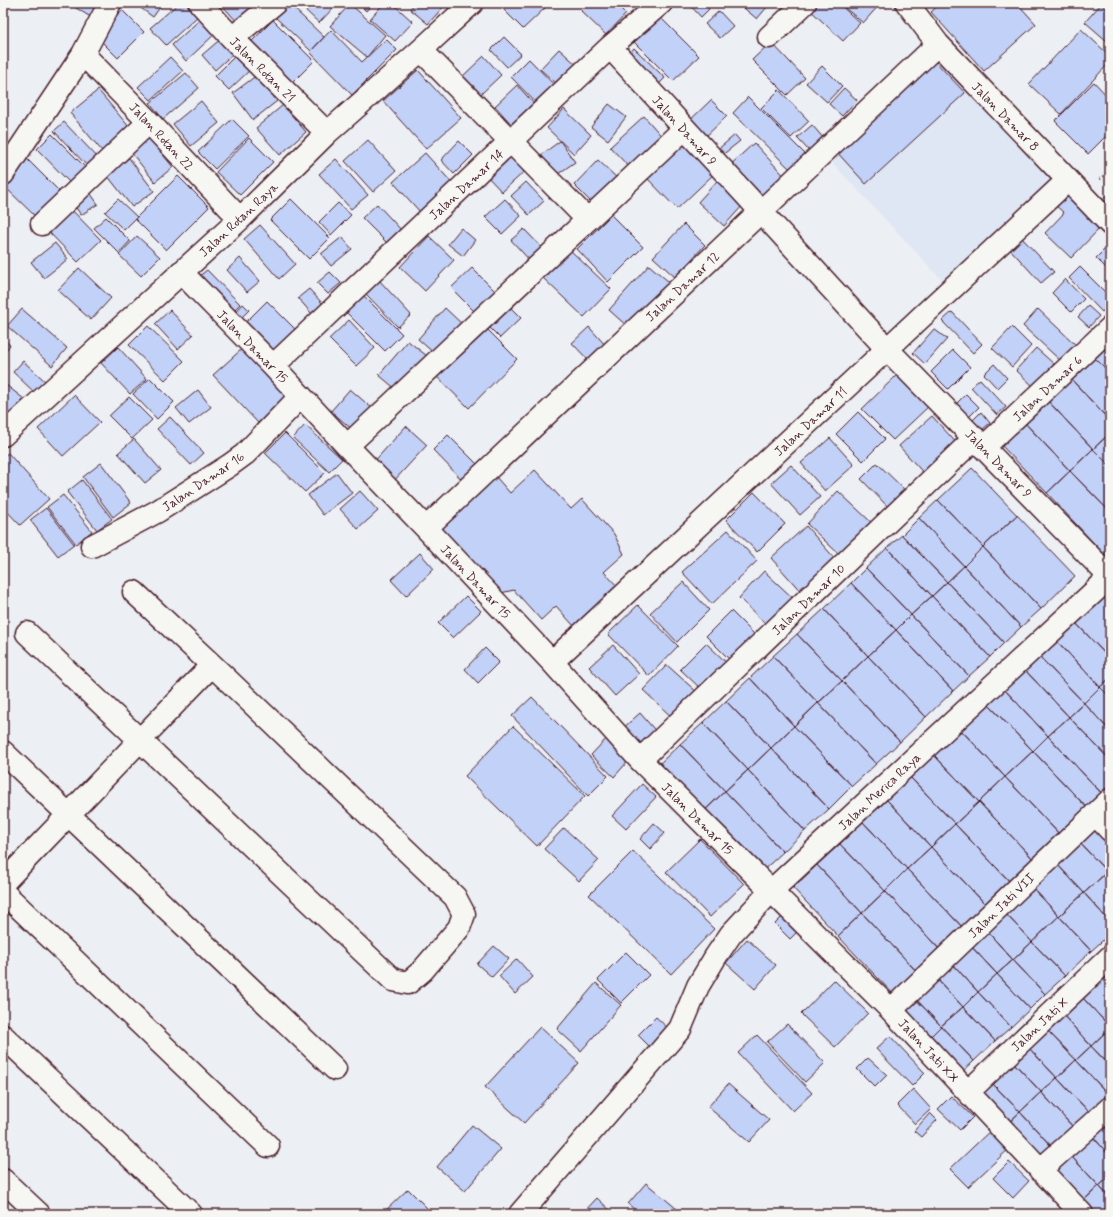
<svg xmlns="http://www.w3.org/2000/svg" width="1113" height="1217" font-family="Mynerve,sans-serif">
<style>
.built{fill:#dfe6f4}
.building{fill:#c2d1f7;stroke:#4a1f2b}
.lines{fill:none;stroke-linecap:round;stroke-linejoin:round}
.street-casing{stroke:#4a1f2b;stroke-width:25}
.secondary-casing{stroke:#4a1f2b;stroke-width:25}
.path{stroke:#4a1f2b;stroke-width:2.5;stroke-dasharray:1 3;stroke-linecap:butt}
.street{stroke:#f6f6f2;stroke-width:22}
.secondary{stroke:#f6f6f2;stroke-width:22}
.labels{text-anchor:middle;stroke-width:3;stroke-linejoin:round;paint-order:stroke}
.street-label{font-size:13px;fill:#4a1f2b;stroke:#f6f6f2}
</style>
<rect width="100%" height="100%" fill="#eceff3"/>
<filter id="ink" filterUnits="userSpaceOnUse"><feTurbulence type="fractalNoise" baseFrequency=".025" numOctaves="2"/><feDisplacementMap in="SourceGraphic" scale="8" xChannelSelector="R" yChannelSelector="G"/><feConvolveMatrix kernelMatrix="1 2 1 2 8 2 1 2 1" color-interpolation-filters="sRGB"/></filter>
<g filter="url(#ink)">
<path class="built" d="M935 52 1055 179 945 283 825 155Z"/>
<path class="building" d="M68 3H105L97 21Z
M134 3H163L153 17Z
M179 3H185L197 17 166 45 150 28Z
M222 3H263L240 25 221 4Z
M288 3 324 37 311 51 275 17Z
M304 3H338L319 23 301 6Z
M358 3H373L366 11Z
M384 3H392L413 22 395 41 370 19Z
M415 3H440L444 6 428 24 410 9Z
M507 3H540L545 8 523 29 502 8Z
M589 3H615L626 14 606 35 581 11Z
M688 3H704L709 9 701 17Z
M738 3H762L767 7 757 19Z
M811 3H838L860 23 843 41 807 7Z
M847 3H881L863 23 844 7Z
M941 3H1017L1036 24 984 71 931 12Z
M350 4 385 35 367 57 330 26Z
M1101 4 1110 12V38L1107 41 1085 22Z
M122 10 144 32 118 58 96 36Z
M719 11 733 26 720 38 705 24Z
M204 16 218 31 186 61 172 45Z
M659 16 699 56 673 81 633 41Z
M273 20 314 61 292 83 251 42Z
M1081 29 1110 56V62L1061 114 1029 84Z
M331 30 362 62 386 39 397 50 352 95 310 52Z
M223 37 236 51 215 70 202 55Z
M504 37 521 54 507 67 491 50Z
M771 42 805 78 787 95 752 60Z
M634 48 665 78 655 88 624 59Z
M559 49 579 67 560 87 540 69Z
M237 54 252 68 229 90 215 76Z
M484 56 501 75 481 94 463 76Z
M170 57 183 71 151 100 138 87Z
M529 59 561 92 542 109 511 77Z
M933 59 965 93 866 184 834 149Z
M822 66 842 86 827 102 806 83Z
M418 70 461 118 426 149 383 101Z
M186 73 199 88 163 119 150 103Z
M257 75 277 101 253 120 233 93Z
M1094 82 1110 99V132L1088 154 1055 121Z
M517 85 537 107 514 127 495 106Z
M844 88 857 100 842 116 829 104Z
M98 90 130 128 102 151 70 113Z
M779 90 809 121 791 138 761 108Z
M748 97 807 156 792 171 733 113Z
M711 100 727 116 702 140 686 124Z
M201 101 219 123 191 146 173 124Z
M609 104 626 117 608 140 591 127Z
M283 105 306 132 280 155 256 128Z
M564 109 591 135 574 154 547 128Z
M644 116 664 139 631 169 610 147Z
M232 119 249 136 215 169 198 152Z
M64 122 99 159 89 168 54 131Z
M812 125 825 140 811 153 797 138Z
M52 134 88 170 72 185 37 149Z
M147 135 173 167 155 182 129 150Z
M735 135 740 141 721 156 717 150Z
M249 138 273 162 240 195 216 172Z
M686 139 717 171 677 209 647 178Z
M368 140 396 171 373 192 345 161Z
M459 141 473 155 454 174 441 160Z
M560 141 575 162 555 176 541 155Z
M754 143 788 180 761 205 727 168Z
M425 153 453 184 421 213 393 182Z
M508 154 525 171 502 192 486 175Z
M26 158 61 193 37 218 3 185Z
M129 158 154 191 132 207 107 175Z
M336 159 368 195 351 209 319 174Z
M598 160 617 178 592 203 574 185Z
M178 176 209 207 166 250 135 219Z
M717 181 743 205 724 226 698 202Z
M526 182 544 201 529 215 511 196Z
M88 190 98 204 81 215 72 202Z
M1065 192 1101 227 1071 258 1045 233 1064 213 1054 204Z
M1110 192V212L1100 201Z
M118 199 137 217 124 230 105 212Z
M291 199 330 238 309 259 270 220Z
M505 199 521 216 502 234 485 217Z
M338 203 351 215 331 235 319 222Z
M377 204 404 233 390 246 362 218Z
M68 206 101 240 78 262 45 228Z
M611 215 643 247 608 282 577 249Z
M106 217 130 241 119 253 94 228Z
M684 224 705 245 675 277 653 257Z
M260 225 295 264 279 279 244 239Z
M461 228 475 240 463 256 448 244Z
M524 229 546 252 533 264 511 240Z
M137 236 160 257 141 276 119 255Z
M429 236 454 260 425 291 400 267Z
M342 237 352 249 331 266 321 254Z
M1021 237 1054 272 1041 283 1009 248Z
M55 243 68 259 44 278 31 262Z
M1106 248 1110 252V272L1096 258Z
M570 250 611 289 584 317 543 278Z
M240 258 260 281 247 292 227 270Z
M649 265 669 282 628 327 609 310Z
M1080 267 1110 297V303L1102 312 1069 278Z
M79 268 111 298 91 320 58 290Z
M472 268 495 291 475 312 451 288Z
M207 270 240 304 231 313 197 278Z
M330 272 341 283 328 294 317 283Z
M1065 279 1084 299 1071 312 1052 293Z
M379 280 411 315 398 327 365 293Z
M309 289 323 304 312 314 298 298Z
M363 295 402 334 385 351 346 312Z
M267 301 298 332 272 357 242 326Z
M243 304 249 310 238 321 232 316Z
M508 305 521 318 500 338 488 326Z
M1088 306 1099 316 1089 327 1078 317Z
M445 308 463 325 436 355 418 339Z
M22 309 67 348 52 366 7 326Z
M1038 309 1078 347 1063 363 1023 326Z
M170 310 193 335 178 349 155 324Z
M952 312 982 344 973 353 942 321Z
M349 320 375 348 356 366 329 339Z
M148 326 184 361 165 380 129 345Z
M485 327 517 359 469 408 436 376Z
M589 327 607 347 591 363 572 343Z
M1012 327 1031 346 1012 367 992 348Z
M934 329 947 339 925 364 913 353Z
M3 339 10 345 3 354Z
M408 341 427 356 398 391 379 375Z
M1110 344V373L1095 358Z
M118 347 147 379 130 394 101 363Z
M243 348 287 396 258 423 213 375Z
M1036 348 1054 364 1034 387 1016 370Z
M953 350 970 367 948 389 931 372Z
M1095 358 1110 373V421L1072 380Z
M23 361 45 381 34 392 13 372Z
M994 364 1007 378 997 388 984 374Z
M899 373 930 405 893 440 862 409Z
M150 378 174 402 157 419 133 394Z
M980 379 1006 407 997 415 971 387Z
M1072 380 1110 421V433L1093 449 1049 402Z
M6 385 24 399 10 417 3 411V389Z
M350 389 374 410 355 432 331 411Z
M198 390 211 407 189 424 176 408Z
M966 394 979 407 968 418 955 405Z
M74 395 100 422 63 456 38 429Z
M129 397 152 420 132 439 109 416Z
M1049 402 1093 449 1070 471 1026 424Z
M858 412 885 439 863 461 836 434Z
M981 412 990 423 982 430 973 420Z
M932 416 961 448 928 478 899 446Z
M170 417 204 453 191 465 157 429Z
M1026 424 1070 471 1047 493 1002 446Z
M305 425 342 459 329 472 293 438Z
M406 426 427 445 392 483 372 464Z
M285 433 325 473 305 492 265 453Z
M1110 433V466L1093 449Z
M448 435 480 467 464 482 433 450Z
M830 438 854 465 825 491 801 463Z
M134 439 161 470 145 483 118 453Z
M1093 449 1110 466V512L1070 471Z
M8 453 49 499 20 525 3 507V457Z
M101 463 131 503 113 517 83 477Z
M877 463 908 493 891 510 861 479Z
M791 465 820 497 800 515 771 483Z
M972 468 1017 515 983 547 938 500Z
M535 470 571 509 582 499 614 534 624 554 604 572 618 587 574 626 556 606 541 620 514 590 496 594 438 530 496 477 510 493Z
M1070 471 1110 512V549L1104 554 1047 493Z
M337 473 352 493 323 515 308 495Z
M82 480 112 519 97 530 67 492Z
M360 491 378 511 358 529 340 509Z
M838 491 872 523 841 556 807 524Z
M754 492 785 524 757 552 726 520Z
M63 495 92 531 76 544 47 507Z
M938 500 983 547 964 566 919 518Z
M46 508 74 544 58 556 30 520Z
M1017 515 1075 576 1041 609 983 547Z
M919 518 964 566 947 582 902 535Z
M806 526 838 562 803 594 771 558Z
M728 530 757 561 712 604 682 572Z
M902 535 947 582 932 596 887 548Z
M983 547 1041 609 1021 627 964 566Z
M887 548 932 596 911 615 866 568Z
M420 553 434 569 406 596 391 580Z
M964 566 1021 627 1004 643 947 582Z
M866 568 911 615 896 630 851 583Z
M764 571 795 600 770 628 739 598Z
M683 582 709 610 677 642 650 613Z
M947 582 1004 643 990 657 932 596Z
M851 583 896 630 868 656 824 609Z
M1110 590V659L1075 622Z
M466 596 481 611 453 638 438 623Z
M932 596 990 657 969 676 911 615Z
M638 605 678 646 649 676 608 634Z
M824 609 868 656 842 681 797 634Z
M731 611 758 638 733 663 706 636Z
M911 615 969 676 953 691 896 630Z
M1075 622 1110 659V678L1100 687 1056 640Z
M896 630 953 691 926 717 868 656Z
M797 634 842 681 818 703 773 656Z
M1056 640 1100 687 1084 703 1039 656Z
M706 643 729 665 703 691 680 669Z
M613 645 639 674 615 696 589 667Z
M485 648 499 662 478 683 465 669Z
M773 656 818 703 794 726 750 678Z
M868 656 926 717 900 742 842 681Z
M1039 656 1084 703 1069 717 1025 670Z
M667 665 700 695 676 721 643 690Z
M1025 670 1069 717 1048 736 1004 689Z
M750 678 794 726 771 748 726 701Z
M1110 678V697L1100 687Z
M842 681 900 742 876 764 818 703Z
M1100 687 1110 697V731L1084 703Z
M1004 689 1048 736 1033 751 988 704Z
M532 697 608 776 588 796 512 716Z
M726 701 771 748 748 770 703 723Z
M818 703 876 764 852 786 794 726Z
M1084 703 1110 731V760L1069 717Z
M988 704 1033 751 1005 777 961 730Z
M640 713 660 736 643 752 622 729Z
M1069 717 1110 760V794L1106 798 1048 736Z
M703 723 748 770 725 791 680 744Z
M513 726 585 796 537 846 465 776Z
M794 726 852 786 829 809 771 748Z
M961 730 1005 777 979 802 934 755Z
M1048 736 1106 798 1091 812 1033 751Z
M607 738 630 759 614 777 591 755Z
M680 744 725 791 701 814 656 767Z
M771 748 829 809 805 831 748 770Z
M1033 751 1091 812 1063 838 1005 777Z
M934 755 979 802 955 824 910 777Z
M748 770 805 831 783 852 725 791Z
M910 777 955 824 931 847 887 800Z
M1005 777 1063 838 1037 863 979 802Z
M642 784 656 797 626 829 612 816Z
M725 791 783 852 758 875 701 814Z
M887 800 931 847 907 869 863 822Z
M979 802 1037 863 1013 885 955 824Z
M863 822 907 869 885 891 840 844Z
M654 823 665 833 650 849 640 839Z
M955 824 1013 885 989 908 931 847Z
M1098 825 1110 838V869L1107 872 1080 843Z
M564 828 599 860 579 881 544 849Z
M700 839 744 884 710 917 666 872Z
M1080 843 1107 872 1084 893 1057 864Z
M840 844 885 891 862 913 817 865Z
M931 847 989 908 965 930 907 869Z
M633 851 714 929 671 974 589 895Z
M1057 864 1084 893 1059 916 1032 887Z
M817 865 862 913 838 936 793 888Z
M907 869 965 930 942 952 885 891Z
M1107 872 1110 875V922L1084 893Z
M1032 887 1059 916 1032 942 1005 913Z
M885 891 942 952 919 974 862 913Z
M1084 893 1110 922V934L1091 951 1059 916Z
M788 911 803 926 790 939 775 924Z
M862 913 919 974 895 996 838 936Z
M1005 913 1032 942 1013 960 986 930Z
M1059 916 1091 951 1065 976 1032 942Z
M986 930 1013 960 997 974 970 945Z
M747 939 776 965 755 989 726 963Z
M1032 942 1065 976 1045 994 1013 960Z
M970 945 997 974 978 992 951 962Z
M494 946 509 959 492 977 477 964Z
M626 952 649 975 621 1003 598 980Z
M517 959 533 977 515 994 499 976Z
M1013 960 1045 994 1030 1009 997 974Z
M951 962 978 992 963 1007 935 977Z
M1110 973V1027L1083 998Z
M997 974 1030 1009 1011 1027 978 992Z
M935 977 963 1007 941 1026 914 997Z
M834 980 868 1013 835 1047 801 1014Z
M596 983 621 1005 581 1051 557 1029Z
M978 992 1011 1027 995 1041 963 1007Z
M914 997 941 1026 925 1042 898 1012Z
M1083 998 1110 1027V1028L1091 1046 1064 1016Z
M963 1007 995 1041 974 1061 941 1026Z
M1064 1016 1091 1046 1076 1060 1048 1031Z
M656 1017 672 1032 653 1050 638 1035Z
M787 1024 825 1063 805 1082 767 1042Z
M941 1026 974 1061 958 1076 925 1042Z
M540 1027 579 1063 524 1123 485 1087Z
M1110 1028V1066L1091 1046Z
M1048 1031 1076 1060 1057 1078 1030 1049Z
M757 1035 812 1093 793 1111 738 1053Z
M890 1036 925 1073 912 1086 876 1049Z
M1091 1046 1110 1066V1093L1108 1094 1076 1060Z
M1030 1049 1057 1078 1041 1092 1014 1063Z
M868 1058 887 1075 875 1087 857 1069Z
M1076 1060 1108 1094 1089 1112 1057 1078Z
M1014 1063 1041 1092 1020 1112 992 1083Z
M1057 1078 1089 1112 1073 1127 1041 1092Z
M992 1083 1020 1112 1004 1127 976 1098Z
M728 1084 769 1120 749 1142 708 1107Z
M913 1089 931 1109 915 1124 897 1105Z
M1041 1092 1073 1127 1052 1147 1020 1112Z
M951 1096 973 1117 960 1130 938 1109Z
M1020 1112 1052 1147 1036 1162 1004 1127Z
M930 1113 937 1120 921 1137 914 1131Z
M1109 1123 1110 1124V1156L1093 1137Z
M472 1125 501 1149 465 1191 437 1167Z
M994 1127 1012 1146 968 1187 950 1169Z
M1093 1137 1110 1156V1176L1099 1186 1072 1157Z
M1072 1157 1099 1186 1083 1201 1055 1172Z
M1009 1162 1029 1181 1013 1198 993 1178Z
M1110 1176V1198L1099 1186Z
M646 1183 677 1209 673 1214H640L628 1204Z
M1099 1186 1110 1198V1214H1095L1083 1201Z
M408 1189 433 1214H382Z
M597 1198 614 1214H582Z"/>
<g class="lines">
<defs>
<path id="street" d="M200 3 232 38 327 133
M907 3 938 44 1110 224
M769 37 805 3
M232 38 275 3
M610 47 887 349 1110 577
M421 50 587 219
M83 54 149 122 240 219
M3 174 83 54 110 3
M42 224 149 122
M181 272 273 366 347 446 426 528 552 662 640 760 891 1010 1082 1214
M273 366 610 47 661 3
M3 435 240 219 327 133 421 50 472 3
M347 446 684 129
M984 447 1110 328
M426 528 938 44
M92 546 158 511 230 465 245 454 301 396
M27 633 393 980 408 983 422 971 459 928 464 914 455 897 212 665 134 592
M552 662 1068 180
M3 752 335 1069
M640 760 975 438
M1095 814 1110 830
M3 883 212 665
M3 892 268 1146
M891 1010 1110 800
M3 1036 191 1214
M968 1092 1110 957
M1040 1170 1110 1108
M3 1180 39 1214"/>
<path id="secondary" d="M520 1214 680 1029 698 986 716 956 731 934 771 891 1110 577"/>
</defs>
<use href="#street" class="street-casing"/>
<use href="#secondary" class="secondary-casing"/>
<path class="path" d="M1100 179 1110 170"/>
<use href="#street" class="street"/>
<use href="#secondary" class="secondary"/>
</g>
</g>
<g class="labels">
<g class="street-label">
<text transform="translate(263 69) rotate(45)" y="5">Jalan Rotan 21</text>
<text transform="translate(1006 116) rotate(46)" y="5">Jalan Damar 8</text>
<text transform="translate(685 130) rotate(48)" y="5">Jalan Damar 9</text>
<text transform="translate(162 136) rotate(47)" y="5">Jalan Rotan 22</text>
<text transform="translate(466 184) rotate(-43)" y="5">Jalan Damar 14</text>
<text transform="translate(238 219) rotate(-43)" y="5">Jalan Rotan Raya</text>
<text transform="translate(682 286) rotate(-43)" y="5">Jalan Damar 12</text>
<text transform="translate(253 346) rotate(46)" y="5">Jalan Damar 15</text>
<text transform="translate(1047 388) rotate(-43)" y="5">Jalan Damar 6</text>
<text transform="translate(810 421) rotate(-43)" y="5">Jalan Damar 11</text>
<text transform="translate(999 463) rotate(46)" y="5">Jalan Damar 9</text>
<text transform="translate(203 481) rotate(-34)" y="5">Jalan Damar 16</text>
<text transform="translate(476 581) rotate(47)" y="5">Jalan Damar 15</text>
<text transform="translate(808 599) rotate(-44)" y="5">Jalan Damar 10</text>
<text transform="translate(879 791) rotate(-43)" y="5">Jalan Merica Raya</text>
<text transform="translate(698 818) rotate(45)" y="5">Jalan Damar 15</text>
<text transform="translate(1001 905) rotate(-44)" y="5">Jalan Jati VII</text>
<text transform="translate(1039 1024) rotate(-43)" y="5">Jalan Jati X</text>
<text transform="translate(929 1050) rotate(47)" y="5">Jalan Jati XX</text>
</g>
</g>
<rect width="1113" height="1217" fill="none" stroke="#f6f6f2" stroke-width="16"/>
<rect x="8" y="8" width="1097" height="1201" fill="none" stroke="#4a1f2b" stroke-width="1.5" filter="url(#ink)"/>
</svg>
